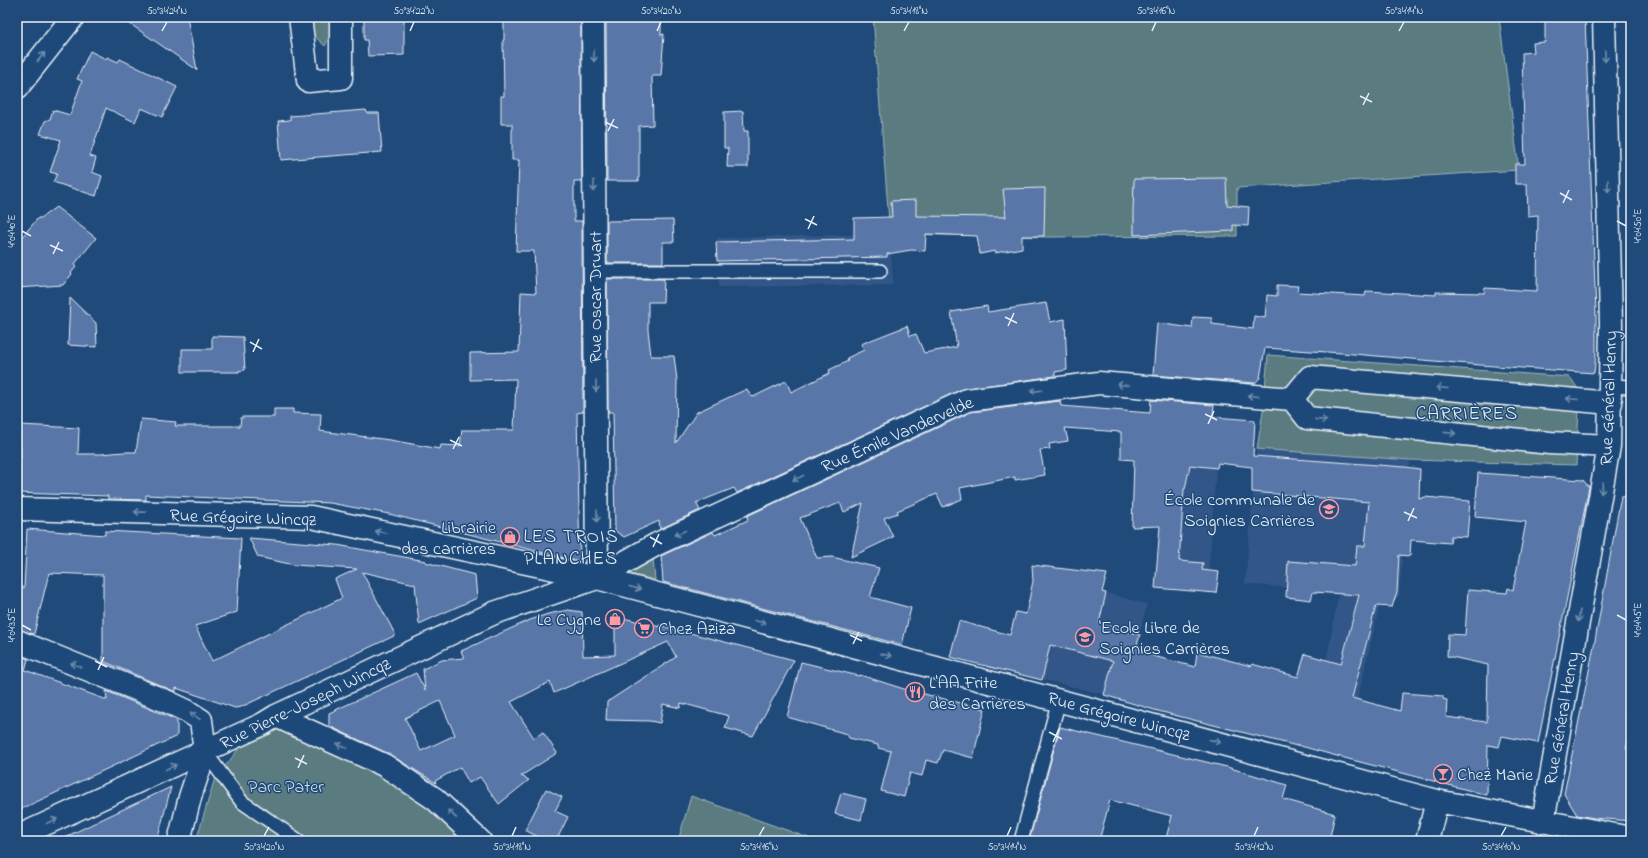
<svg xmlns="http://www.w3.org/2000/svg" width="1648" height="858" font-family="'Indie Flower',sans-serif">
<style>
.built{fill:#305788}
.green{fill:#5a7b80;stroke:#a1b6bc}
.building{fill:#5876a7;stroke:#e8f1f8;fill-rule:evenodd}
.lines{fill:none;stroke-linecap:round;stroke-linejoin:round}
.lane-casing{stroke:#e8f1f8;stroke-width:16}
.street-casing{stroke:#e8f1f8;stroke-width:25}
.lane{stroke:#1f4a7a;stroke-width:13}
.street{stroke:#1f4a7a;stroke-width:22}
.oneway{stroke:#6f8dac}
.ticks{fill:none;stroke:#e8f1f8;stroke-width:1.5}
.labels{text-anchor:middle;stroke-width:3;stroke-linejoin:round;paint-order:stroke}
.street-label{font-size:18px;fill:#e8f1f8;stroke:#1f4a7a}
.poi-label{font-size:18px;fill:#e8f1f8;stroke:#1f4a7a;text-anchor:start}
.park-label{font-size:18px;fill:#d3dfe6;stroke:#1f4a7a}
.neighbourhood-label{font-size:19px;letter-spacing:1px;fill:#e8f1f8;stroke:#1f4a7a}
.neatline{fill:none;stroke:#e8f1f8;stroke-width:1.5}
.ticks-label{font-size:10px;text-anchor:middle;fill:#e8f1f8}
</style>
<rect width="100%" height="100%" fill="#1f4a7a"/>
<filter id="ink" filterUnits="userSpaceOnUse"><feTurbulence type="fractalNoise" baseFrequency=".025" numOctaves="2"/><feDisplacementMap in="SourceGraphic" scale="8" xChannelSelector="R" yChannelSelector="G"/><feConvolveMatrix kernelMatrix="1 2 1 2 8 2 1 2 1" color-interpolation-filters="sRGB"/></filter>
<g filter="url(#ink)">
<path class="built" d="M890 234 893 285 719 287 717 238Z
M1257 449 1410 460 1399 597 1382 596 1357 701 1301 744 1327 657 1339 592 1245 584Z
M1171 450 1217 454 1208 581 1163 577Z
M1050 567 1107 574 1102 592 1147 604 1123 699 1024 675Z"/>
<path class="green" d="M309 17H332V31L325 46 311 33Z
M873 17H1499L1519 170 1237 188V236L1049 237 890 234Z
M1268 355 1570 377 1580 392 1576 465 1410 460 1257 449 1263 411Z
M653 558 655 580 631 574V566Z
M288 725 399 777 469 841H196L214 781 243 743Z
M691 796 817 841H678Z"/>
<path class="building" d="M120 17H187L197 70Z
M364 17H404V55L368 56 367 40H364Z
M504 17H581L582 181H574V221H582L583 412 577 413 580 562 389 514 330 503 146 495V500L108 499V496L17 493V458H21L20 425 79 428 78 454H101L124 452H136L141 419 176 422 175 426H240L241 417H274V409H293V413L321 414 320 431 390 440 440 449 441 445 460 446 462 430H514L516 379 470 380V353L519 352 521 292 536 293 534 251H516L519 160H512V124H501V96H504L503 40H504Z
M606 17H661V35L664 34 661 76H652L653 125 639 126V181H607Z
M1545 17H1585L1596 315V354L1594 373 1480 365 1342 353 1265 348 1260 378 1255 383 1153 375 1157 323 1192 328 1193 317 1212 318V324L1253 329 1254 316 1265 318 1267 295 1277 296V285L1298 286 1297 292 1365 296 1366 291 1436 295V292L1484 293 1485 288 1537 291 1538 215 1528 216 1527 184H1515V164H1525L1522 53 1534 52 1533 43 1545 42Z
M90 51 106 59 107 57 118 62 120 59 177 87 162 117 141 108 135 122 106 108 90 156 96 158 92 172 102 176 96 196 53 182 57 174 50 172 61 140 40 134 45 121 50 119 53 110 70 115 82 81 77 79Z
M366 110 367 113H379L382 152 281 160 278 121 290 120V116Z
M743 111 744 131H748V167H727L728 148H724V112Z
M1226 178 1227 205 1249 207 1248 226 1233 225V231L1134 235V213L1133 214 1134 179Z
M1045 188 1044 236H1022V248L995 253V251L980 254 977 236 926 234 925 251 911 250 887 254V257L717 261 716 242 854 239V218L892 217 891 201 916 200V216L1006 217 1003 189Z
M56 207 96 238 74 265 76 267 71 273 72 274 63 285 17 288V243L38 218H41Z
M673 220 674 242H663V263H607V221Z
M607 279H664L663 302H648V330L651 356H674L677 380 676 443 697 412 747 389 751 397 753 396V397L786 381 791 392 830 373 829 370 848 361 847 358 864 350 861 344 907 326 910 336 916 334 924 353 957 347 951 312 987 306 988 312 1046 303 1050 322 1065 319 1067 370 1055 372V376L962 389 737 493 734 488 696 503 700 510 660 529 659 521 624 537 615 531 613 412H608Z
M70 298 96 323 97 347 68 345Z
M212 336 243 337 245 370 238 371 239 372H182V349H212Z
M1151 400 1214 405 1213 417 1255 420 1253 456 1405 467 1420 469 1419 499 1425 497 1470 501 1467 537 1451 536 1450 543 1411 540 1410 556 1399 555 1397 592 1392 607 1376 606 1352 698 1400 711 1402 693 1443 696V699L1447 700 1446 717 1487 722 1488 665 1447 656 1448 634 1465 635 1468 590 1507 593 1508 588 1513 590 1526 522 1475 517 1478 473 1583 480 1589 487 1538 743 1502 736 1499 747 1488 745 1487 795 1333 755 1297 745V746L1158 711 1104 695 1113 661 1050 645 1042 680 950 657 959 621 1010 635 1016 612 1026 614 1033 581 1032 565 1107 574 1102 592 1106 593 1099 623 1140 635 1137 645 1154 650 1153 656 1195 667 1197 652 1251 666 1252 664 1298 677 1305 654 1341 664 1359 595 1313 592 1311 600 1286 597 1288 561 1355 566 1357 546H1365L1369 502 1252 492V467L1218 463 1217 468 1190 465 1185 489H1184L1179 561 1203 563 1202 570 1219 572 1216 593 1155 588 1160 526 1132 527 1134 460 1121 459V432L1065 428 1068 441 1049 444 1050 449 1040 450 1045 475 1015 480V477L960 488 962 499 943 507 937 494 897 511 898 513 884 518 893 537 851 557 863 503 844 512 840 503 800 518 817 558 832 557 879 568 870 597 911 608 902 645 663 582 661 556 663 555 713 532 715 535 748 520 747 516 971 412 1060 401 1061 406 1150 413Z
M1621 496 1631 497V688L1626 718 1631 719V727L1626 749 1631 750 1629 788H1631V821L1594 818 1577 815 1564 794 1594 646Z
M27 529 105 535V531L241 538 237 612 195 626 212 661 342 598 335 579 357 569 294 565 258 557 249 538 337 545 426 561 425 562 475 575 477 598 419 624 415 584 362 572 395 634 394 636 241 707 235 708 176 688V692L103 661V575L49 573 34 634 17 629V588H24Z
M568 610 582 612 583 656 615 655V616L660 627 659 625 794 660 753 736 725 728 729 716 681 703 680 708 663 704 660 723 650 721 606 720 607 702 676 657 668 642 554 693 550 682 511 702 534 738 543 732 557 753 521 776 529 780 499 804 480 777 469 783 460 767 435 781 436 783 389 754 329 726V713L416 673 425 690 423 669 442 660 464 658 461 651 530 620 548 614ZM440 701 455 735 421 751 405 718Z
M17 654 28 659 25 670 107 700 106 691 177 720V736L17 811V740L19 729 17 728Z
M801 662 859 676 860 675 904 689 985 709 973 758 943 750 938 763 926 760 922 776 910 773 904 797 881 791 891 751 878 748V745L849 738 847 734 787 717Z
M1060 727 1227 767 1287 785 1283 799 1335 814 1329 841H1178L1166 838 1172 816 1110 800 1099 841H1029Z
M171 787 157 841H57L113 814Z
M546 789 562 797 555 811 568 817 556 841H546L525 830Z
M841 793 866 799 861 820 835 814Z"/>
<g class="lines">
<defs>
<path id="lane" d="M595 271H880
M1611 386 1631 387
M205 752 242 802 299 841
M1021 841 1059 700"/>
<path id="street" d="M300 17 308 81 341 78V17
M593 17 597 578
M17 88 73 17
M1609 446 1550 443 1307 418 1292 399 1310 377 1611 403
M17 509 311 517 597 578 1437 801 1631 838
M17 641 168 702 187 711 201 720 205 752 190 797 179 841
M276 716 384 765 435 799 480 841
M1543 822 1609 446 1611 324 1604 17
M17 837 263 724 276 716 494 613 597 578 657 544 967 400 1099 383 1292 399
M1427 841 1437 801"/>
</defs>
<use href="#lane" class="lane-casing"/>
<use href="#street" class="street-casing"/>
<use href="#lane" class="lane"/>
<use href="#street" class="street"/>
</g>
<defs><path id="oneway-shaft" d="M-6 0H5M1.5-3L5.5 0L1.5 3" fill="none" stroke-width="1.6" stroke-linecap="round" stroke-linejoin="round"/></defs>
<g class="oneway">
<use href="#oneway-shaft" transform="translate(594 56) rotate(90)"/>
<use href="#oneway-shaft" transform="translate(1605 56) rotate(89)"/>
<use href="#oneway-shaft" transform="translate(41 57) rotate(-52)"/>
<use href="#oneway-shaft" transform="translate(594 186) rotate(90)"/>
<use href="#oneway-shaft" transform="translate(1608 186) rotate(89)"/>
<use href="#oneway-shaft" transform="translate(1123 385) rotate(-175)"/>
<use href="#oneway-shaft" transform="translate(596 386) rotate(90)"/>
<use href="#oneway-shaft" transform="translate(1442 388) rotate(-175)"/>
<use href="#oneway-shaft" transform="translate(1036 391) rotate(173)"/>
<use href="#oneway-shaft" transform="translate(1253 396) rotate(-175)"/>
<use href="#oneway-shaft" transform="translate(1572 399) rotate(-175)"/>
<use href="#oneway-shaft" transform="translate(1321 420) rotate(6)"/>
<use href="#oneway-shaft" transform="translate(1450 433) rotate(6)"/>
<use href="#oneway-shaft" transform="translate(798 478) rotate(155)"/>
<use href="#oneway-shaft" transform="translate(1602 488) rotate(100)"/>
<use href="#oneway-shaft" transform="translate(140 512) rotate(-178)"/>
<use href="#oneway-shaft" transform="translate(597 516) rotate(90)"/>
<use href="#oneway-shaft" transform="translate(381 532) rotate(-168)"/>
<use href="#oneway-shaft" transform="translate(680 533) rotate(155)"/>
<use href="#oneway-shaft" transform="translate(635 588) rotate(15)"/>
<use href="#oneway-shaft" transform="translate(1579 616) rotate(100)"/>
<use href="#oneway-shaft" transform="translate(760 622) rotate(15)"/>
<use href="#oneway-shaft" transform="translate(886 655) rotate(15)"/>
<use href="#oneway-shaft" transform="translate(76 665) rotate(-158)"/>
<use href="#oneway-shaft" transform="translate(195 716) rotate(-146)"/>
<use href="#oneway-shaft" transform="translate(1215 741) rotate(15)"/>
<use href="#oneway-shaft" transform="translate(342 746) rotate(-155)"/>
<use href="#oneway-shaft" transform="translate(171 767) rotate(-24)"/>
<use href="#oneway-shaft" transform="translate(452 814) rotate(-137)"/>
<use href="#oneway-shaft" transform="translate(52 821) rotate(-25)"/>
</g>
</g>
<path class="ticks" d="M162 31 167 22M410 31 414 22M657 31 661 22M904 31 909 22M1152 31 1156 22M1399 31 1404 22M1360 96 1372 102M1363 105 1369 93M605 122 618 128M608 131 614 119M1560 193 1572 200M1563 203 1569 190M805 219 817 225M1617 221 1626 226M808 229 814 216M22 231 31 236M50 245 63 251M53 254 59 242M1005 317 1017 323M1008 326 1014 313M250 342 262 349M253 352 259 339M1205 414 1217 420M1208 424 1214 411M450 440 462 446M453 449 459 437M1404 512 1417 518M1408 521 1414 508M650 537 662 544M653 547 659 534M1617 615 1626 620M22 625 31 630M850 635 862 641M853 644 859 632M95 661 107 667M98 670 104 657M1049 732 1062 739M1053 742 1059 729M295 758 307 764M298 768 304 755M264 836 269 827M512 836 516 827M759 836 764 827M1007 836 1011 827M1254 836 1258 827M1501 836 1506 827"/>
<defs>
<symbol id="school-ring" viewBox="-11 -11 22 22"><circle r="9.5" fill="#1f4a7a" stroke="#ff9aa2" stroke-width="1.5"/><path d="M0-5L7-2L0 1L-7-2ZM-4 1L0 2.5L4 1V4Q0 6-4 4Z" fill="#ff9aa2"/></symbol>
<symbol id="shop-ring" viewBox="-11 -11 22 22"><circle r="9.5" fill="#1f4a7a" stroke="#ff9aa2" stroke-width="1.5"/><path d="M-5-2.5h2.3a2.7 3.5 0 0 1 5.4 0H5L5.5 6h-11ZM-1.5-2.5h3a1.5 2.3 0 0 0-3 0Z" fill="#ff9aa2"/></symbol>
<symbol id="supermarket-ring" viewBox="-11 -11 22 22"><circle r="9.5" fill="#1f4a7a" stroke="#ff9aa2" stroke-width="1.5"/><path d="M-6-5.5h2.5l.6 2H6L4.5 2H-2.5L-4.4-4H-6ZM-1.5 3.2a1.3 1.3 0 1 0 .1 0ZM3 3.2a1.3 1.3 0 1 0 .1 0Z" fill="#ff9aa2"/></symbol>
<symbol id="restaurant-ring" viewBox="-11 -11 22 22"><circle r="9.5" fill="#1f4a7a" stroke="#ff9aa2" stroke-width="1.5"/><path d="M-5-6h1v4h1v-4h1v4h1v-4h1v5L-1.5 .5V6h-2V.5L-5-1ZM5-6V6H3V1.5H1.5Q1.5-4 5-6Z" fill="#ff9aa2"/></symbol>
<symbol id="bar-ring" viewBox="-11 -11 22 22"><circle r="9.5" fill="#1f4a7a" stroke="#ff9aa2" stroke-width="1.5"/><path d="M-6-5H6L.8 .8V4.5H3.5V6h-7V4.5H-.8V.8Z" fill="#ff9aa2"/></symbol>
</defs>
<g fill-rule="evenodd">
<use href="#school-ring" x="1318" y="498" width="22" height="22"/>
<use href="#shop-ring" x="499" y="526" width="22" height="22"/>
<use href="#shop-ring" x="604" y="608" width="22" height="22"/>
<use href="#supermarket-ring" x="633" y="617" width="22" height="22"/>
<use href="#school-ring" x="1074" y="626" width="22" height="22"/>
<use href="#restaurant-ring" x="904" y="681" width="22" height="22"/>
<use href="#bar-ring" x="1432" y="763" width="22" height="22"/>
</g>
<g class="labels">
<g class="street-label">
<text transform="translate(595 297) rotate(-90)" y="6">Rue Oscar Druart</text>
<text transform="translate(1608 398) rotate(-88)" y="6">Rue Général Henry</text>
<text transform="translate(897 434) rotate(-24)" y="6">Rue Émile Vandervelde</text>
<text transform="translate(243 517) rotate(2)" y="6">Rue Grégoire Wincqz</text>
<text transform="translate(305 703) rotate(-26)" y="6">Rue Pierre-Joseph Wincqz</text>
<text transform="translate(1119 716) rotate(15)" y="6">Rue Grégoire Wincqz</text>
<text transform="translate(1561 718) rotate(-80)" y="6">Rue Général Henry</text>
</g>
<g class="poi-label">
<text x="1315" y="505" text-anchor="end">École communale de<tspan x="1315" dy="21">Soignies Carrières</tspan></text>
<text x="496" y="533" text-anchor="end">Librairie<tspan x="496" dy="21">des carrières</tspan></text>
<text x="601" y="625" text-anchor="end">Le Cygne</text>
<text x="1099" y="633">'Ecole Libre de<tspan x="1099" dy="21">Soignies Carrières</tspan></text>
<text x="658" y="634">Chez Aziza</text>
<text x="929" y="688">L'AA Frite<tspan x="929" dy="21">des Carrières</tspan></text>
<text x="1457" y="780">Chez Marie</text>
</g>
<g class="park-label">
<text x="286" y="792">Parc Pater</text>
</g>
<g class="neighbourhood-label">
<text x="1467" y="419">CARRIÈRES</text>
<text x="571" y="542">LES TROIS<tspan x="571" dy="22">PLANCHES</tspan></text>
</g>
</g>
<rect width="1648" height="858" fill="none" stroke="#1f4a7a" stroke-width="44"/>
<rect x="22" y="22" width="1604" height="814" class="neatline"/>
<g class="ticks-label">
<text x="167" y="14">50°34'24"N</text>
<text x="414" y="14">50°34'22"N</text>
<text x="661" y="14">50°34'20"N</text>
<text x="909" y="14">50°34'18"N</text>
<text x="1156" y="14">50°34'16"N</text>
<text x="1404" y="14">50°34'14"N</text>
<text transform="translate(1637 226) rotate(-90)" y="4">4°04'50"E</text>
<text transform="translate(11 231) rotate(-90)" y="4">4°04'40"E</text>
<text transform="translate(1637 620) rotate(-90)" y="4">4°04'45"E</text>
<text transform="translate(11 625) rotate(-90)" y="4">4°04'35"E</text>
<text x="264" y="850">50°34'20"N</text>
<text x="512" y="850">50°34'18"N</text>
<text x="759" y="850">50°34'16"N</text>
<text x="1007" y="850">50°34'14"N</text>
<text x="1254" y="850">50°34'12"N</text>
<text x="1501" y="850">50°34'10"N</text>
</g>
</svg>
